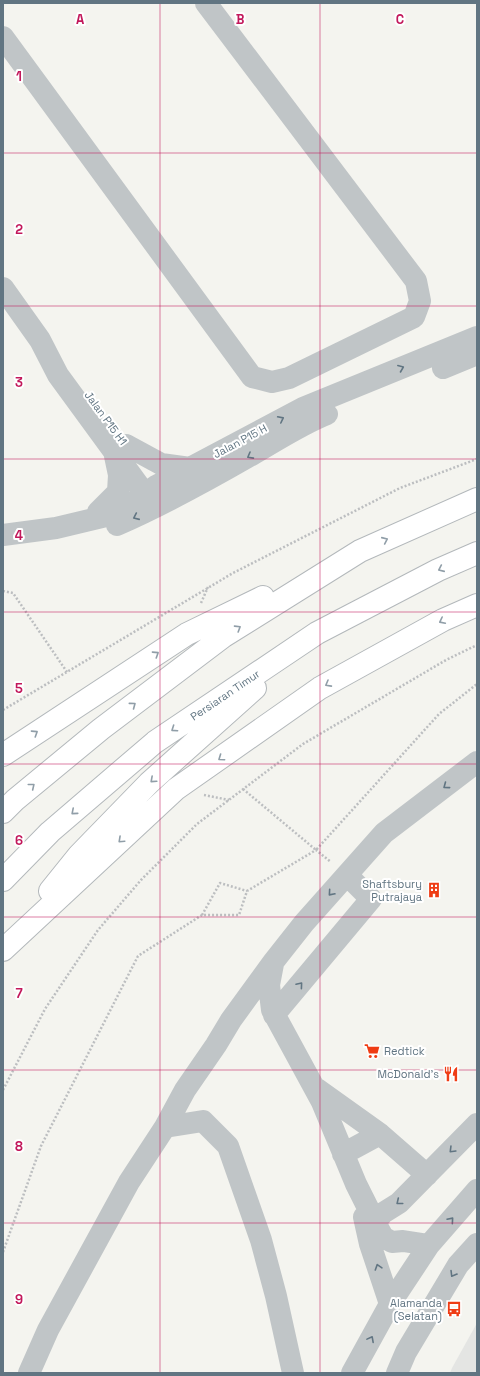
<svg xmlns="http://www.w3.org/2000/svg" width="480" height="1376" font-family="'Space Grotesk',sans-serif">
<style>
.built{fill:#e4e5e3}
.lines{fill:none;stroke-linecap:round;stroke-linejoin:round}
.major-casing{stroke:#b3b8bb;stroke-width:24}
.path{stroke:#bcbec0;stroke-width:2.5;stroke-dasharray:2 2;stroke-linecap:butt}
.minor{stroke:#c0c5c7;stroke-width:22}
.major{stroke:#fff;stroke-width:22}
.oneway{stroke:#617582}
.oneway2{stroke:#909ea8}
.grid{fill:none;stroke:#c2185b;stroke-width:1;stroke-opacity:0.55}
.labels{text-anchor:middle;stroke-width:4;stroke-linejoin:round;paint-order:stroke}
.street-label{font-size:11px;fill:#617582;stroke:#fff}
.poi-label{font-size:11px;fill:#617582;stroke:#fff;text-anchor:end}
.grid-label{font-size:13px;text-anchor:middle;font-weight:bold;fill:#c2185b;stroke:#fff;stroke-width:4;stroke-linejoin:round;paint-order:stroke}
</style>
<rect width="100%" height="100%" fill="#f4f4ef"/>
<path class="built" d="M477 1323V1373H450L452 1368Z"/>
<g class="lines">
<defs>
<path id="major" d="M3 755 187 634 263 597
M3 812 15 800 101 729 224 636 360 551 477 499
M3 880 50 832 155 742 317 633 438 570 477 553
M50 891 79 855 149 783 255 688
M3 950 176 789 320 688 443 620 477 605"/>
</defs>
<use href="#major" class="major-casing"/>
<path class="path" d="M3 591 13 593 67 672
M201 603 208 587
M3 710 233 573 400 488 477 459
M243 789 316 850 439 714 477 684
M204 795 229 800
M202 915 220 883 247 891
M3 1090 45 1009 98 930 141 880 197 824 303 744 446 660 477 645
M3 1252 41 1146 138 956 202 915H239L247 891 316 850 331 862"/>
<path class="minor" d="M3 37 252 377 272 382 289 378 414 317 420 301 416 281 206 3
M3 288 40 340 58 375 153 505
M443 368 477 354
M126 445 161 464 190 468
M98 512 118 492 119 475 115 456
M117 525C165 504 210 479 255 453 279 439 302 424 327 414
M3 535 56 528 102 517 135 501 156 486 303 408 477 337
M273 964 269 985 272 1010 322 1102 356 1184 377 1226
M274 1015 371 899 347 875
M317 1089 380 1134 427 1175
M165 1127 185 1090 216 1045 231 1020 274 961 304 923 384 833 477 762
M343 1154 380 1134
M364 1217 370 1244 390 1304
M429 1245 403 1241 392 1242 383 1237 377 1226 378 1219 383 1213 399 1203 477 1124
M29 1373 48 1330 129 1182 165 1127 203 1121 228 1146 261 1240 276 1296 293 1373
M352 1373 390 1304 429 1245 477 1190
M397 1373 406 1352 458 1265 477 1244"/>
<use href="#major" class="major"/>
</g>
<defs><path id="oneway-chevron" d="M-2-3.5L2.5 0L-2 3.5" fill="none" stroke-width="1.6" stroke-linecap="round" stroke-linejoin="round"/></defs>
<g class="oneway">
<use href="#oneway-chevron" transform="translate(401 368) rotate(-22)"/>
<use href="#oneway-chevron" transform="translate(281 419) rotate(-27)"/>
<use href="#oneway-chevron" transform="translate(250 456) rotate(151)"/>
<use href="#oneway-chevron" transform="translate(136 517) rotate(156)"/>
<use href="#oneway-chevron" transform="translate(446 786) rotate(143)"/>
<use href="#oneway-chevron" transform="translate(331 893) rotate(131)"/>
<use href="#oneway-chevron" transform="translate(300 985) rotate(-50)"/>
<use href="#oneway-chevron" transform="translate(452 1150) rotate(135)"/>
<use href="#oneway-chevron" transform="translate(399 1202) rotate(141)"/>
<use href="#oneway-chevron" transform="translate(451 1220) rotate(-49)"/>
<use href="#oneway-chevron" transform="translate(378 1267) rotate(-108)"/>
<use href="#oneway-chevron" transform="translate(453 1274) rotate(121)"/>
<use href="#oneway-chevron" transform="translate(371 1339) rotate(-62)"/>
</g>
<g class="oneway2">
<use href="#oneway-chevron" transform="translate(385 540) rotate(-24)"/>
<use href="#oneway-chevron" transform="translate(441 569) rotate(156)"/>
<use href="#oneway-chevron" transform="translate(442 621) rotate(153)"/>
<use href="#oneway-chevron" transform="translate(238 628) rotate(-32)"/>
<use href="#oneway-chevron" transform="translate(156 654) rotate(-33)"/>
<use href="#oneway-chevron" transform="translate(328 684) rotate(151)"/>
<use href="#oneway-chevron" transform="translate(133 705) rotate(-37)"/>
<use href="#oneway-chevron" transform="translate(174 729) rotate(146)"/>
<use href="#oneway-chevron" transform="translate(35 733) rotate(-33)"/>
<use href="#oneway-chevron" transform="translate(221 758) rotate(145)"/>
<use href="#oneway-chevron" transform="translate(153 780) rotate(138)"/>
<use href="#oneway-chevron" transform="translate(32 786) rotate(-39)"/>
<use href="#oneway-chevron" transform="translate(74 812) rotate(139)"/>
<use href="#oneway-chevron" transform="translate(121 840) rotate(137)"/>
</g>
<path class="grid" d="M160 3V1373M320 3V1373M3 153H477M3 306H477M3 459H477M3 612H477M3 764H477M3 917H477M3 1070H477M3 1223H477"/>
<defs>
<symbol id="building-bare" viewBox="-9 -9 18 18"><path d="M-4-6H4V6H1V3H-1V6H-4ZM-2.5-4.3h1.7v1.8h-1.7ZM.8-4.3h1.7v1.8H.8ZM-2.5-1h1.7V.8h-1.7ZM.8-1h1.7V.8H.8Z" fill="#ef3c14" stroke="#fff" stroke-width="2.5" paint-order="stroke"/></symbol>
<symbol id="supermarket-bare" viewBox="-9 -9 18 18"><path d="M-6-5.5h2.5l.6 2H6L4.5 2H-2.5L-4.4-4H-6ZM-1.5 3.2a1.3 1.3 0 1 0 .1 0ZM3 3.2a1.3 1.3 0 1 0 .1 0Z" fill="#ef3c14" stroke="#fff" stroke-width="2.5" paint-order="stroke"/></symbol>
<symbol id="restaurant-bare" viewBox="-9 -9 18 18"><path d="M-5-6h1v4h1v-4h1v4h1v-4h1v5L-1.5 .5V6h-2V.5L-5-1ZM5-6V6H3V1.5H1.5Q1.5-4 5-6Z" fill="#ef3c14" stroke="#fff" stroke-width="2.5" paint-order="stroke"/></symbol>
<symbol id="bus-bare" viewBox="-9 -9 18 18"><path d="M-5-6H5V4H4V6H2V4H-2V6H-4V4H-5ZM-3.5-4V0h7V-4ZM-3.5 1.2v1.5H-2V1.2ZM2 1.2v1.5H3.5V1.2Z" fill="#ef3c14" stroke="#fff" stroke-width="2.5" paint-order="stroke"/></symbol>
</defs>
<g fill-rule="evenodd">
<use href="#building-bare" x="423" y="879" width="22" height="22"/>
<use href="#supermarket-bare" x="361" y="1040" width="22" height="22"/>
<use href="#restaurant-bare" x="440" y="1063" width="22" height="22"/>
<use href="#bus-bare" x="443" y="1298" width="22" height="22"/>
</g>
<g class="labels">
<g class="street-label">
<text transform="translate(106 418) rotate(54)" y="4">Jalan P15 H1</text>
<text transform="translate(240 441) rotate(-28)" y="4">Jalan P15 H</text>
<text transform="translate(225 695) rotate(-34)" y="4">Persiaran Timur</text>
</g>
<g class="poi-label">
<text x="422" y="888">Shaftsbury<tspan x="422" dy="13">Putrajaya</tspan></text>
<text x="384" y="1055" text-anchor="start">Redtick</text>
<text x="439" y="1078">McDonald's</text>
<text x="442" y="1307">Alamanda<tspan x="442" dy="13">(Selatan)</tspan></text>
</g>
</g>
<g class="grid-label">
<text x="80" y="24">A</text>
<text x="240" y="24">B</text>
<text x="400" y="24">C</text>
<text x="19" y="81">1</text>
<text x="19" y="234">2</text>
<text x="19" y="387">3</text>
<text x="19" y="540">4</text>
<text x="19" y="693">5</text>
<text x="19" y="845">6</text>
<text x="19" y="998">7</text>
<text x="19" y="1151">8</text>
<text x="19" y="1304">9</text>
</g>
<rect width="480" height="1376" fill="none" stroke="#617582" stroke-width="8"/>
</svg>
